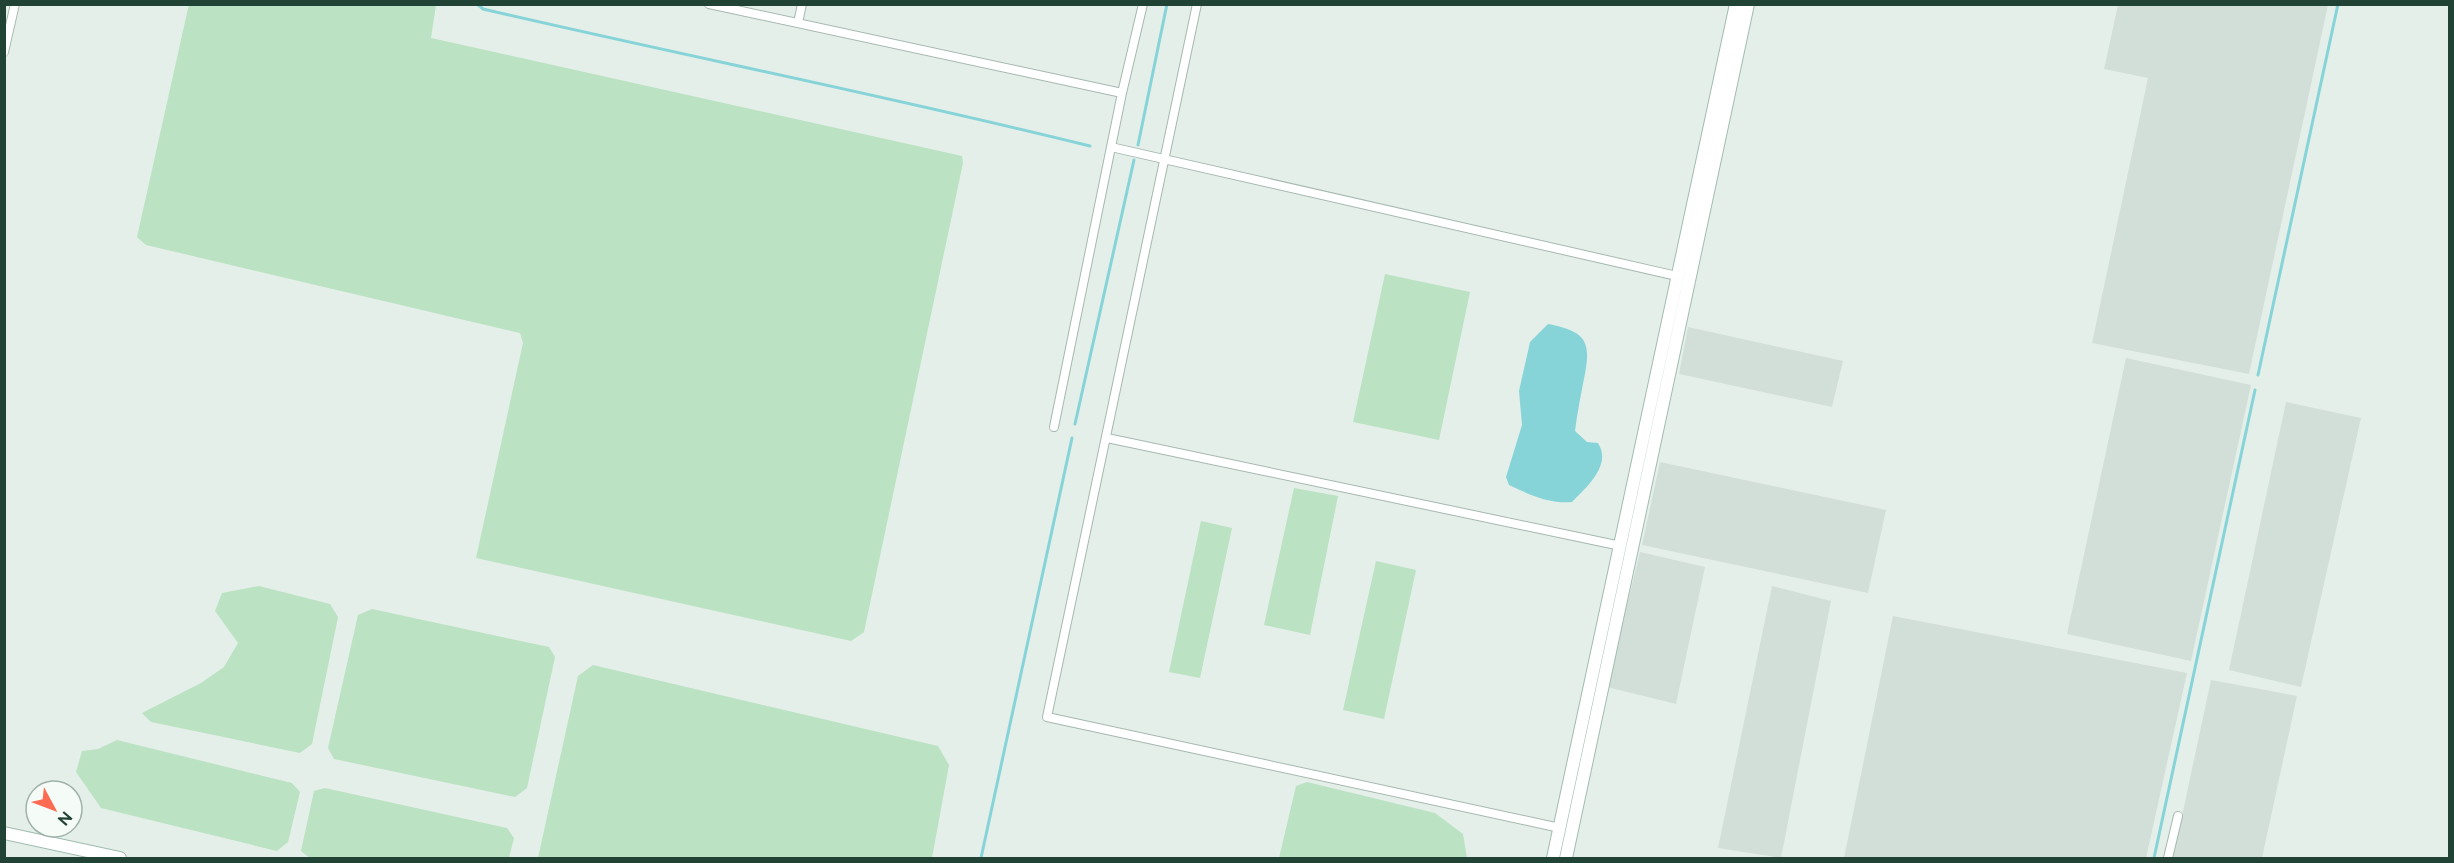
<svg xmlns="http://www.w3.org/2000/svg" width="2454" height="863" font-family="Raleway,sans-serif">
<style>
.built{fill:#d2dfd8}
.green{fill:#bbe2c2}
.water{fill:#87d4d8}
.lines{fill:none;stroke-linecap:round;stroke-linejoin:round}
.stream{stroke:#87d4d8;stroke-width:3}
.street-casing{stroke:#a6b8b0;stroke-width:10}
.secondary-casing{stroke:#a1bcb0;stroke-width:14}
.street{stroke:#fff;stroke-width:8}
.secondary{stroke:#fff;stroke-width:12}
</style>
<rect width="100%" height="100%" fill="#e4efe9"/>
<path class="built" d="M2118 5H2328L2249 374 2092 343 2148 78 2104 69Z
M1688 327 1843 361 1832 407 1679 374Z
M2126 358 2251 385 2191 661 2067 634Z
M2286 402 2361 418 2301 687 2229 670Z
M1660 462 1886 510 1868 593 1642 545Z
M1640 552 1705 567 1676 704 1607 687Z
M1772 586 1831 601 1781 858 1718 848Z
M1893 616 2187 673 2146 858H1844Z
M2211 680 2297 696 2262 858H2173Z"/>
<path class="green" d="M189 4 436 5 431 38 962 156 963 163 864 632 851 641 476 558 523 343 520 333 146 245 137 237Z
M1385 274 1470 292 1439 440 1353 422Z
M1294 488 1338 496 1310 635 1264 625Z
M1201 521 1232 528 1200 678 1169 672Z
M1376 561 1416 570 1384 719 1343 710Z
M259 586 330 604 338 617 312 744 300 753 151 722 142 713 201 683 224 667 238 643 215 611 222 593Z
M372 609 549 647 555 657 527 788 515 797 334 759 328 748 358 615Z
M593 665 938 746 949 765 932 858H538L578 676Z
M117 740 292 783 300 792 288 842 277 851 101 808 76 772 82 751 98 749Z
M1307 782 1435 813 1463 834 1467 858H1279L1296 786Z
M325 788 507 828 514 838 509 858H310L301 851 314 791Z"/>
<path class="water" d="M1548 324C1591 332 1591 345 1583 384 1580 399 1577 415 1575 431L1587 442 1598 443C1612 465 1587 487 1572 502 1549 504 1530 495 1509 485L1506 477 1522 425 1519 391 1530 342Z"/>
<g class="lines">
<path class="stream" d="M477 4 483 9C685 56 888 96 1090 146
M1138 145 1167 4
M2258 375 2338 4
M1075 424 1134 160
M981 858 1072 438
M2154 858 2255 390"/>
<defs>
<path id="street" d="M709 4 1122 93
M1197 4 1047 717 1560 828
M798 23 802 4
M4 52 15 4
M1111 147 1677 276
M1054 427 1122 93 1143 4
M1107 438 1621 546
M2168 858 2178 816"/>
<path id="secondary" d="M4 833 120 858
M1553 858 1736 4
M1566 858 1748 4"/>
</defs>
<use href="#street" class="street-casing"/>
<use href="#secondary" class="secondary-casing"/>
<use href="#street" class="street"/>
<use href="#secondary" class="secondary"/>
</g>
<rect width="2454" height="863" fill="none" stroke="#214336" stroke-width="12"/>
<g transform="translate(54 809) rotate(131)"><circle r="28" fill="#f5fbf7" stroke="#a0b1aa" stroke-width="1.5"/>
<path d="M0-4.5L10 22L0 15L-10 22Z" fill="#fe6b52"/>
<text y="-9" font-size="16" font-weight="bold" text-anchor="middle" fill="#214336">N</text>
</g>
</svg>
